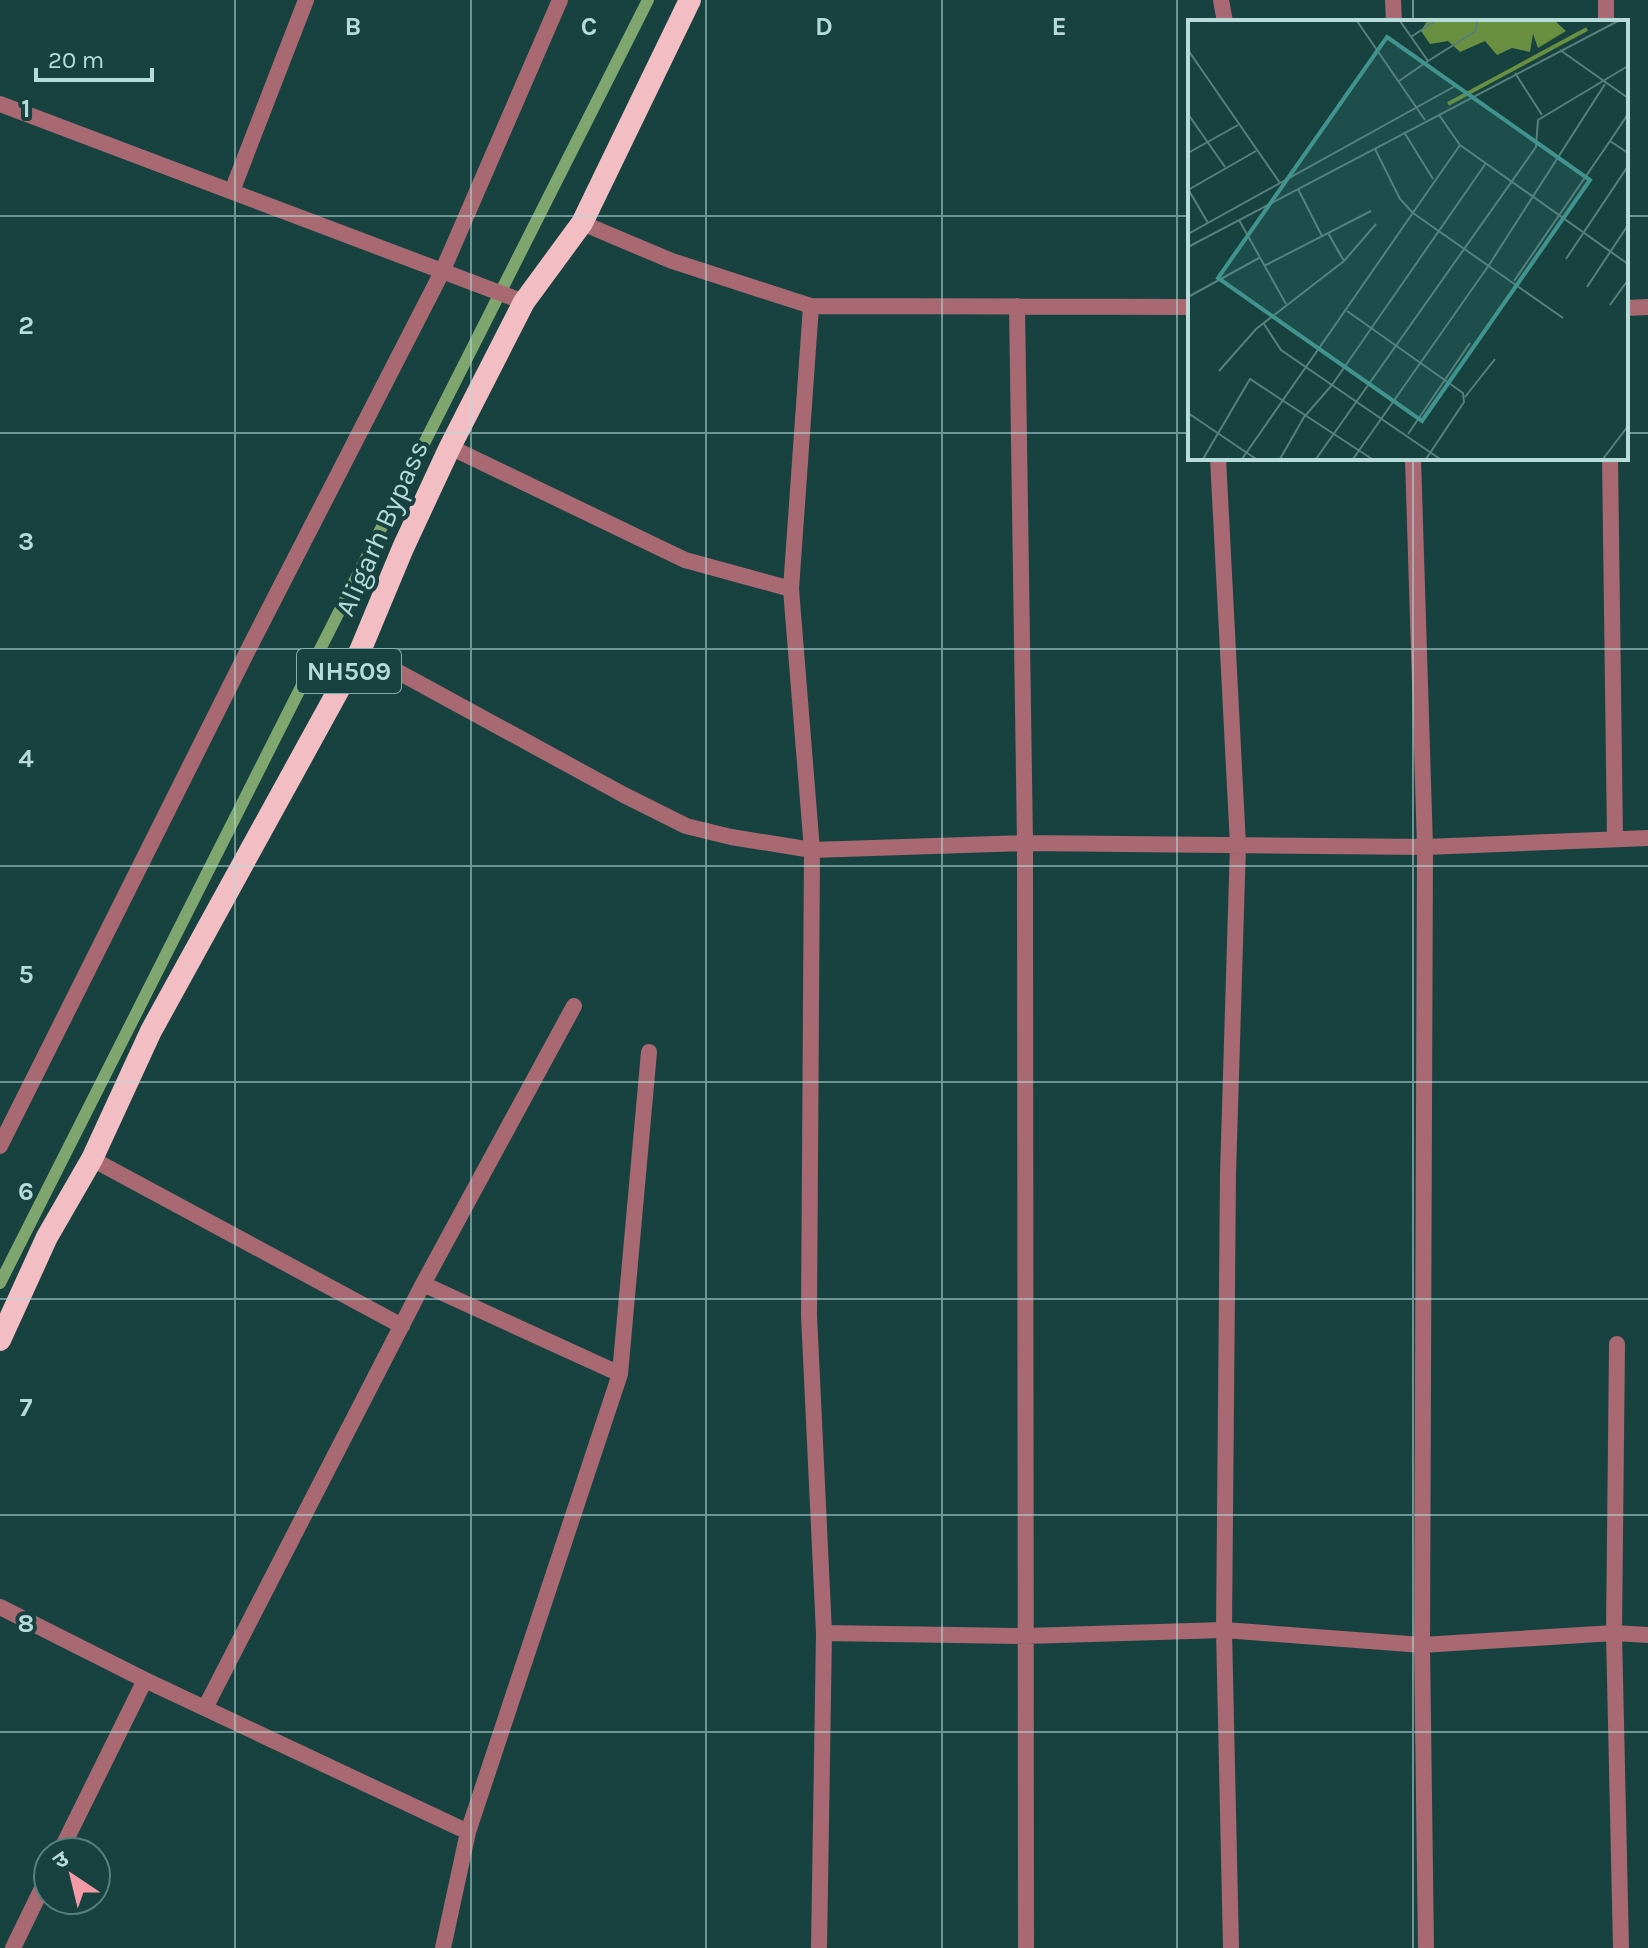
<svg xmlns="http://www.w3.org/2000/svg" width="1648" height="1948" font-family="Karla,'Noto Sans Devanagari',sans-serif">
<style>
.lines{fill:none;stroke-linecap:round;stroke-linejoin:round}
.stream{stroke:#7fa66e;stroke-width:12}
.minor{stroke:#a86972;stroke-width:16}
.trunk{stroke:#f3bdc4;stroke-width:22}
.grid{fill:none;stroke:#b6dbd8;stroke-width:2;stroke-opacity:0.55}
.labels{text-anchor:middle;stroke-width:8;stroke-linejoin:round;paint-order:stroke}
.shield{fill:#184240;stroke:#87adaa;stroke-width:2}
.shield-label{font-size:26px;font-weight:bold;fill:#b6dbd8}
.street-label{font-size:28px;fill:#b6dbd8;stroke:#184240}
.inset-river{fill:none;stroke:#689040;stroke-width:4}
.inset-road{fill:none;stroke:#577f7d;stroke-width:2}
.view{fill:#41948e;fill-opacity:0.15;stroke:#41948e;stroke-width:4}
.inset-edge{fill:none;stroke:#b6dbd8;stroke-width:4}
.grid-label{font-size:26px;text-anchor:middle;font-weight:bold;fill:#b6dbd8;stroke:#184240;stroke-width:8;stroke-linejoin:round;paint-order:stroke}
</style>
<rect width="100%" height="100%" fill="#184240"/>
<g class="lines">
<path class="stream" d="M0 1283 648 0"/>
<path class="minor" d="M1221 0 1225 22
M1393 0 1394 22
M1606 0V22
M0 104 524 302
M232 191 306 0
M582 223 672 261 811 306 1190 307
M811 306 791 589 812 850 809 1315 824 1633 819 1948
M1017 306 1025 843 1026 1948
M1626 308 1648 307
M450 447 685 560 791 589
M1218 458 1238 845 1228 1174 1224 1630 1231 1948
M1413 458 1425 847 1422 1645 1426 1948
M1610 458 1615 839
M360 651 624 795 686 826 731 837 812 850 1025 843 1425 847 1648 838
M0 1146 248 650 442 272 560 0
M92 1159 402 1326
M423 1284 620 1374
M1617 1344 1614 1633 1621 1948
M0 1607 145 1680 468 1832
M824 1633 1026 1636 1224 1630 1422 1645 1614 1633 1648 1635
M205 1708 423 1284 574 1006
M60 1852 145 1680
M13 1948 48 1876
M443 1948 468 1832 620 1374 649 1052"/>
<path class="trunk" d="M0 1340 47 1237 92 1159 151 1031 360 651 403 548 450 447 524 302 582 223 690 0"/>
</g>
<path class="grid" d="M235 0V1948M471 0V1948M706 0V1948M942 0V1948M1177 0V1948M1413 0V22M0 216H1190M1626 216H1648M0 433H1190M1626 433H1648M1413 458V1948M0 649H1648M0 866H1648M0 1082H1648M0 1299H1648M0 1515H1648M0 1732H1648"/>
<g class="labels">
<rect class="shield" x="297" y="649" width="104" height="44" rx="6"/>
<g class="shield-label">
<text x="349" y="680">NH509</text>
</g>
<g class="street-label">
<text transform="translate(381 528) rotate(-66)" y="10">Aligarh Bypass</text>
</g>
</g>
<g transform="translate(1188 20)">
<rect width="440" height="440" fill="#184240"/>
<path d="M239 1H367L378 11 350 28 345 14 342 32 324 28 309 35 297 21 272 32 260 21 242 24 233 11Z" fill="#689040"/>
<path class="inset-river" d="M260 84 399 9"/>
<path class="inset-road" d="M169 1 237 100M212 1 240 41 288 11 289 1M223 17 247 1M0 30 92 163M372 30 440 78M327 53 354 95M211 61 240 41M0 94 37 147M440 94 422 121 440 133M251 95 272 125 440 244M216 112 245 159M187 129 212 179 225 193 375 298M0 133 50 105M0 169 20 203M110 169 134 216M0 170 68 131M51 200 98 284M140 213 156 241M0 214 269 65M0 227 430 1M378 239 440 146M76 246 183 191M326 261 422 121M399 267 440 205M0 277 71 238M422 285 440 260M159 291 275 373 276 382 238 439M76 304 93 330 252 439M31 351 68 309 156 241 188 204M277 377 307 339M0 393 68 439M220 414 282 323M15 439 62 359 184 439M54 439 272 125M92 439 116 397 144 365 298 143M128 439 348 127 350 100 440 46M165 439 301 245 417 64M415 439 440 406"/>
<path class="view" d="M199 17 402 160 234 401 30 258Z"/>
<rect width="440" height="440" class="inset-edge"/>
</g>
<g class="grid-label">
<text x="353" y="35">B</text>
<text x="589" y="35">C</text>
<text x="824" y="35">D</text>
<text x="1059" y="35">E</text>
<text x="26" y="117">1</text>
<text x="26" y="334">2</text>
<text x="26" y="550">3</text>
<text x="26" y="767">4</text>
<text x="26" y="983">5</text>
<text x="26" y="1200">6</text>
<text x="26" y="1416">7</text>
<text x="26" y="1632">8</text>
</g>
<g transform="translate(72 1876) rotate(325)"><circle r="38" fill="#184240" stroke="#577f7d" stroke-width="2"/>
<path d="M0-6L14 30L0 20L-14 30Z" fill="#f49aa6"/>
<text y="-12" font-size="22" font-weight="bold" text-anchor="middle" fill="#b6dbd8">उ</text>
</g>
<path d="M36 68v12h116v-12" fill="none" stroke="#b6dbd8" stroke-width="4"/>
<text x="48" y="68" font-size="24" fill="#b6dbd8" stroke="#184240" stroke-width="6" paint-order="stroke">20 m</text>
</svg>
